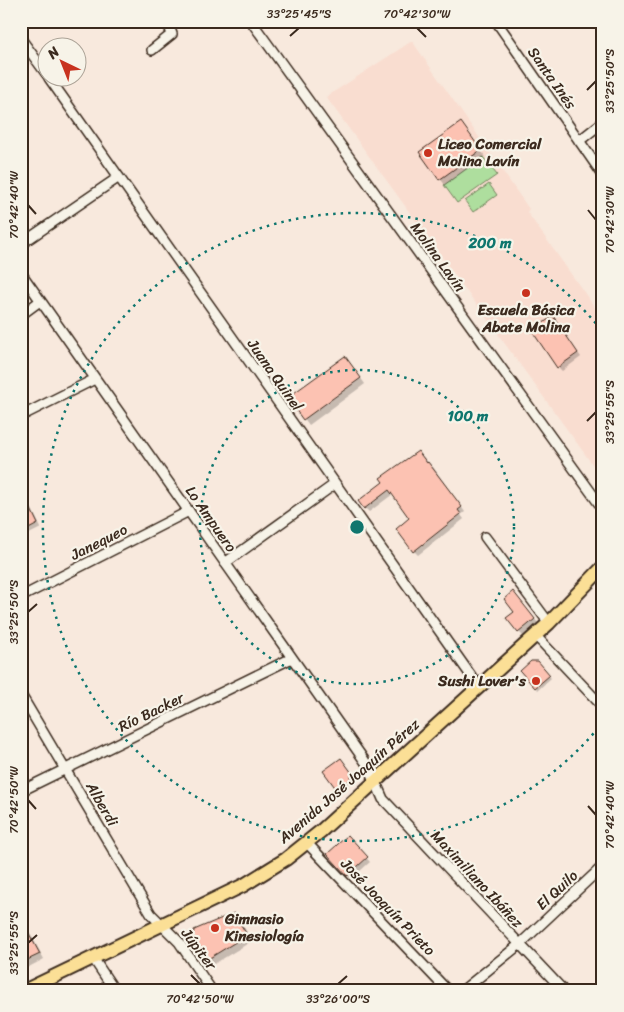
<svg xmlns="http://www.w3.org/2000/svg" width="624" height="1012" font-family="Sriracha,sans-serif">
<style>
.built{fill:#f9ddd0}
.green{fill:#aede9e;stroke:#74845e}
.shadow{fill:#0003}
.building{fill:#fcc2b2;stroke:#3b2a1e}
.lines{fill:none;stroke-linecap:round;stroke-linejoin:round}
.minor-casing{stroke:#3b2a1e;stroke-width:12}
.primary-casing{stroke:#3b2a1e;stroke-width:16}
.minor{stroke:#f7f3e8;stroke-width:9}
.primary{stroke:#fbdf96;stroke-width:12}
.ticks{fill:none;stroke:#3b2a1e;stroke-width:2}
.ring{fill:none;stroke:#0f766e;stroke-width:2.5;stroke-dasharray:2.5 5}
.poi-dot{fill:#c8321e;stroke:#f7f3e8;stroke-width:2}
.labels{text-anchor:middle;stroke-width:4.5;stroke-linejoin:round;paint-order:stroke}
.street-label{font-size:15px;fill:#3b2a1e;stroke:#f7f3e8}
.poi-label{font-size:15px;font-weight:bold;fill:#3b2a1e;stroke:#f7f3e8;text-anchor:start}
.centre{fill:#0f766e;stroke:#f7f3e8;stroke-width:2.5}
.ring-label{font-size:15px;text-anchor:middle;font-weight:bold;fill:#0f766e;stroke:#f7f3e8;stroke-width:4.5;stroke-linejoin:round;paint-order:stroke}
.neatline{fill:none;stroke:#3b2a1e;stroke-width:2}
.ticks-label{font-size:12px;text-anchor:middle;fill:#3b2a1e}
</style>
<rect width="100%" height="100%" fill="#f8e9dd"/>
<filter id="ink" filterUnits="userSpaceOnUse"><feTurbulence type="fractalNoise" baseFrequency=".02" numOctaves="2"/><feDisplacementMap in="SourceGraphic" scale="10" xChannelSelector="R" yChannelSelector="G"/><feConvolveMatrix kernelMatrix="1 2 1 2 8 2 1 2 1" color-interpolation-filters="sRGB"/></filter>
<g filter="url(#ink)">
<path class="built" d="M412 41 529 209 527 212 603 319V479L326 97Z"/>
<path class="green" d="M483 157 497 175 457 203 444 185Z
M489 184 497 195 473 212 465 201Z"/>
<path class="shadow" d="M461 123 485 156 445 185 421 153Z
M556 322 581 357 562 371 558 367Z
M350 363 365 384 309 425 289 398Z
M418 452 433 467 465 512 461 515 464 519 418 555 414 551 411 519 393 494 369 512 365 508 385 483Z
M24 497 28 501 41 528 21 538V498Z
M517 597 538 623 523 636 519 632 516 612Z
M537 663 551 678 538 690 522 671Z
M343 762 354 777 352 782 340 791 338 789Z
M348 837 370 862 351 879 328 855Z
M234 914 239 919 252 941 214 964 194 936Z
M21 917 44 959 21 971Z"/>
<path class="building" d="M461 122 481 150 439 180 419 152Z
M553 316 578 353 557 368 532 331Z
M345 356 361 378 303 420 287 398Z
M418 451 427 463 428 462 462 507 458 510 461 514 413 552 396 529 409 518 389 490 364 509 358 501 383 482 380 478Z
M21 489 38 524 21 533Z
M513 591 535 619 518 633 506 618 514 612 504 599Z
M531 661H538L550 675 535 688 520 671Z
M341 758 352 773 350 780 337 790 323 771Z
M348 835 368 857 347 876 327 854Z
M234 913 247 935 208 959 193 936 194 930Z
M21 919 40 954 21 963Z"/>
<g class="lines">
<defs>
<path id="minor" d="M251 21 603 509
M496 21 603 175
M21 39 48 76
M152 50 172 34 167 21
M49 78 479 687
M579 141 603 122
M21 244 119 177
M21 273 369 767 383 799 564 991
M21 315 40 301
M21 416 95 379
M485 537 549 623
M225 563 335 484
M21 597 189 511
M535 635 603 707
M21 695 151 914 179 942 212 991
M21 791 292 658
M307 843 448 991
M93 958 115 991
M462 991 520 944 603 866"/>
<path id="primary" d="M24 991 244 885 286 859 321 831 549 623 603 567"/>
</defs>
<use href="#minor" class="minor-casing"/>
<use href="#primary" class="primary-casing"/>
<use href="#minor" class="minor"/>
<use href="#primary" class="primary"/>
</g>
</g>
<path class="ticks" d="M417 28 426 37M290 36 299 28M587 90 596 81M28 205 36 214M588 210 596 220M587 421 596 412M28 612 37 604M28 800 36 809M588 806 596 815M28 943 37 935M191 975 200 984M338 984 347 976"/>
<g class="ring">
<circle cx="357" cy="527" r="157"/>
<path d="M603 722A314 314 0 1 1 603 332"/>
</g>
<g class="poi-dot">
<circle cx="428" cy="153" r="5"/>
<circle cx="526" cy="293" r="5"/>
<circle cx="536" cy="681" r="5"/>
<circle cx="215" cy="928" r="5"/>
</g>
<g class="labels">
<g class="street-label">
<text transform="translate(552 78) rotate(55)" y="5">Santa Inés</text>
<text transform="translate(438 257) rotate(54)" y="5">Molina Lavín</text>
<text transform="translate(275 375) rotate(55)" y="5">Juana Quinel</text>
<text transform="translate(211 519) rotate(55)" y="5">Lo Ampuero</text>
<text transform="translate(99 542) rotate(-27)" y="5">Janequeo</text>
<text transform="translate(151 712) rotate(-26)" y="5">Río Backer</text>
<text transform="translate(349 781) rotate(-41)" y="5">Avenida José Joaquín Pérez</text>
<text transform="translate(102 804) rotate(60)" y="5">Alberdi</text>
<text transform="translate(477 879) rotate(47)" y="5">Maximiliano Ibáñez</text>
<text transform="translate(557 890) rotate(-43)" y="5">El Quilo</text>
<text transform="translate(388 907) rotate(46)" y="5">José Joaquín Prieto</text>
<text transform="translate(199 949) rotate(53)" y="5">Júpiter</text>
</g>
<g class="poi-label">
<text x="438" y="149">Liceo Comercial<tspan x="438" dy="17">Molina Lavín</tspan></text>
<text x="526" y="315" text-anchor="middle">Escuela Básica<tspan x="526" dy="17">Abate Molina</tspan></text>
<text x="526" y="686" text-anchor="end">Sushi Lover's</text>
<text x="225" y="924">Gimnasio<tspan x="225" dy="17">Kinesiología</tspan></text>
</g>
</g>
<circle cx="357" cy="527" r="8" class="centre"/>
<g class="ring-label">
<text x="490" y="248">200 m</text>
<text x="468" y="421">100 m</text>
</g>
<rect width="624" height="1012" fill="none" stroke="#f7f3e8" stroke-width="55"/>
<g transform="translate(62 62) rotate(317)"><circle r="24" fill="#f7f3e8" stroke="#aca397"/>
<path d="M0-4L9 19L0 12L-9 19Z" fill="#c8321e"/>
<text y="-8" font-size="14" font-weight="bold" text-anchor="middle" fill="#3b2a1e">N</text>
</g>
<rect x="28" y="28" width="568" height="956" class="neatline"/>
<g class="ticks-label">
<text x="299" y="18">33°25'45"S</text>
<text x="417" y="18">70°42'30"W</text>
<text transform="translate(610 81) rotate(-90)" y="4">33°25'50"S</text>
<text transform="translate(14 205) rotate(-90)" y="4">70°42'40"W</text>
<text transform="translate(610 220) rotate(-90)" y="4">70°42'30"W</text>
<text transform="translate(610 412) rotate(-90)" y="4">33°25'55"S</text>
<text transform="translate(14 612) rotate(-90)" y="4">33°25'50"S</text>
<text transform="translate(14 800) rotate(-90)" y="4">70°42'50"W</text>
<text transform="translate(610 815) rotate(-90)" y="4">70°42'40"W</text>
<text transform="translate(14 943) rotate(-90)" y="4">33°25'55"S</text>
<text x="200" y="1003">70°42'50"W</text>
<text x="338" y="1003">33°26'00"S</text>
</g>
</svg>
